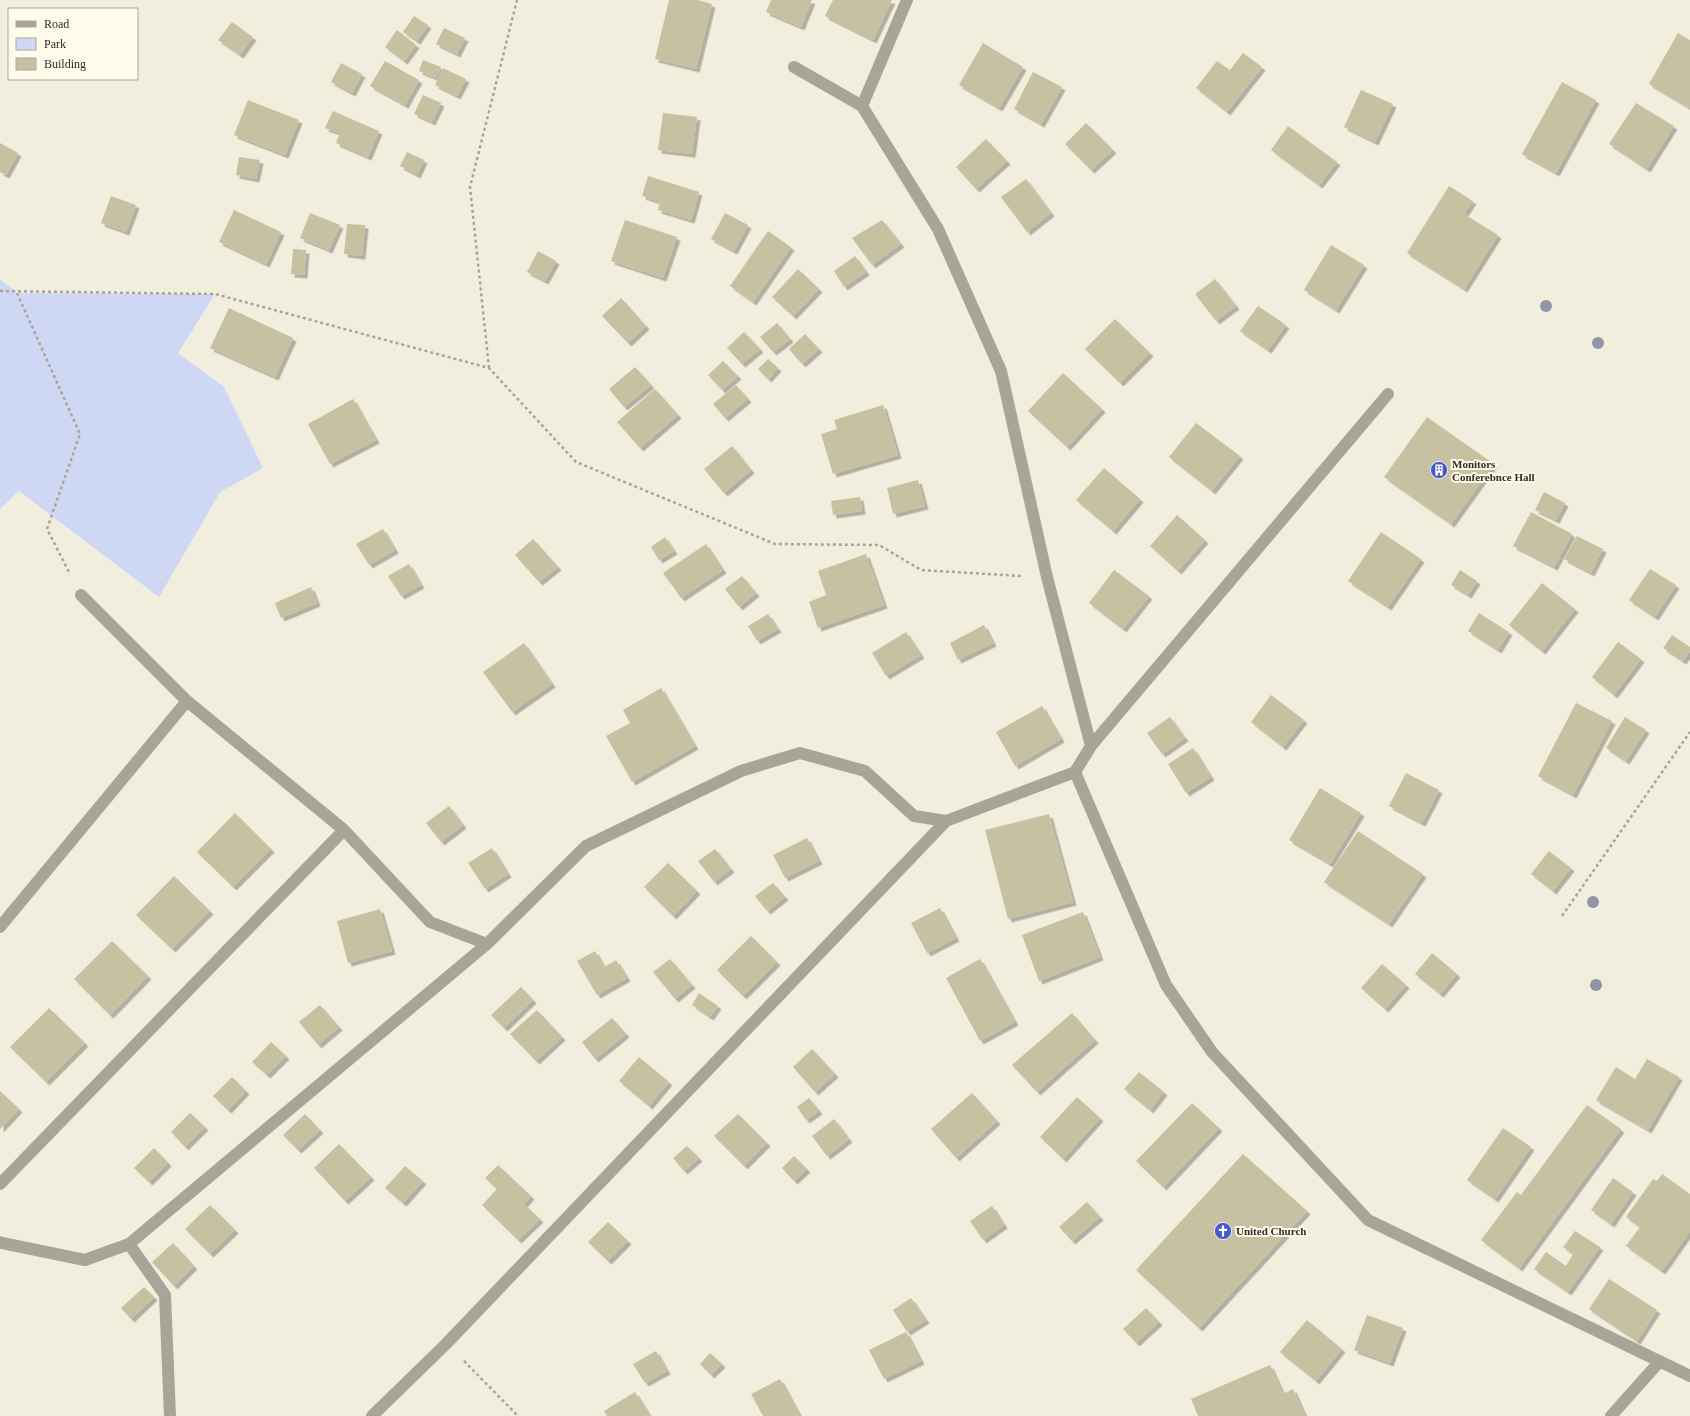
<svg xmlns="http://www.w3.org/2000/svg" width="1690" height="1416" font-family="'Times New Roman',serif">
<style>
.green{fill:#ced7f3}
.building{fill:#c7c0a1;filter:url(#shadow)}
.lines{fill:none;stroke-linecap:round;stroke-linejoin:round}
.path{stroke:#a8a598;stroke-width:2.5;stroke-dasharray:3 3;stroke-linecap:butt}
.street{stroke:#a8a598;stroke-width:12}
.tree{fill:#9195a5}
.labels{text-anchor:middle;stroke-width:4;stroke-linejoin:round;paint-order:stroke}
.poi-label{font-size:11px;font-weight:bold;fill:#2d2c25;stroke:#fffbea;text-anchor:start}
</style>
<defs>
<filter id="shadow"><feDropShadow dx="3.5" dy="3.5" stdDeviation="0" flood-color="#0004"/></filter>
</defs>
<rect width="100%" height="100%" fill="#f2eedd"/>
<path class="green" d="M0 279 17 293 215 294 178 353 224 387 263 468 220 492 159 597 19 491 0 509Z"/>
<path class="building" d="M669 0H697L712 4 696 69 655 59Z
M771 0H812L801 27 766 12Z
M833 0H892L873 40 825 16Z
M414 16 428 25 417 41 403 32Z
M232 22 253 37 240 55 218 40Z
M444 28 465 38 457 54 436 44Z
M397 30 416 45 404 61 385 47Z
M1678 33 1690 40V108L1649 84Z
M983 43 1023 67 999 108 959 85Z
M1243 53 1262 67 1227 112 1196 88 1217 61 1230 70Z
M423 60 441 67 436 78 419 71Z
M385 61 419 80 405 105 370 86Z
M341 63 362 74 352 93 331 82Z
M443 68 466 79 457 96 435 85Z
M1033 72 1062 87 1041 124 1014 109Z
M1562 82 1596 100 1556 173 1522 154Z
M1361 90 1393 104 1375 142 1344 127Z
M423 95 441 103 432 122 414 114Z
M248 100 299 120 285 155 234 135Z
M1636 103 1674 126 1647 169 1609 144Z
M333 111 379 131 368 157 336 143 340 133 325 128Z
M663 113 697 117 692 154 658 150Z
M1086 123 1113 150 1091 170 1065 144Z
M1288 126 1337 162 1319 185 1271 150Z
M986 139 1007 161 976 189 956 167Z
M0 143 18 153 6 175 0 172Z
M407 152 424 160 417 175 400 166Z
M239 157 260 160 256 179 236 175Z
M648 176 699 192 691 220 658 210 660 202 642 196Z
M1026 179 1051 213 1027 232 1001 197Z
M1449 186 1473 201 1464 214 1498 235 1464 289 1407 253Z
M111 196 136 205 126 232 101 223Z
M234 210 281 232 266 264 219 242Z
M310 213 340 225 329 250 300 238Z
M725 213 748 225 734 251 711 239Z
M625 220 677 237 663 278 611 261Z
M882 220 901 244 872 265 852 238Z
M347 224 365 225 362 256 344 254Z
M768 231 791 247 753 302 730 286Z
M1331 245 1364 265 1336 310 1304 290Z
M293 249 306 250 304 275 291 274Z
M538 251 556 261 545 281 527 272Z
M855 256 866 272 844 287 834 271Z
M798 269 819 289 793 316 772 297Z
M1215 279 1236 306 1216 321 1195 294Z
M621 298 646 326 628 343 602 316Z
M1258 306 1286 325 1268 350 1240 331Z
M229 308 293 338 275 377 210 348Z
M1115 319 1150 353 1120 383 1085 349Z
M777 323 790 339 773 352 760 337Z
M744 332 760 349 742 364 727 348Z
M805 334 819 349 802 364 789 349Z
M768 359 778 368 768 379 758 369Z
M723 361 738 376 722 390 708 375Z
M635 367 651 385 624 407 609 389Z
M1063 373 1102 409 1067 447 1028 411Z
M736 385 748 399 725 418 713 404Z
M655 389 678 415 640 448 617 422Z
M353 399 376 440 330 464 308 424Z
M883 405 898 455 833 474 821 434 837 429 834 420Z
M1427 417 1494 464 1451 524 1384 477Z
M1196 423 1240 456 1212 491 1169 457Z
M732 446 751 470 724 493 704 469Z
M1104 468 1140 499 1113 531 1076 500Z
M918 480 925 506 893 514 887 488Z
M1544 492 1565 503 1556 520 1535 510Z
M860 497 862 511 833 515 831 501Z
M1531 512 1572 534 1554 567 1513 546Z
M1177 515 1205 540 1178 571 1150 546Z
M383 529 395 550 369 565 356 544Z
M1381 532 1421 559 1388 607 1348 581Z
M1577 536 1603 549 1591 573 1564 559Z
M665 537 674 551 659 560 651 547Z
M533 539 558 567 539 582 515 555Z
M706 544 723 570 681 598 663 573Z
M866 554 884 605 818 628 809 602 826 595 818 571Z
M409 564 421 585 401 596 388 576Z
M1650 569 1676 585 1655 617 1629 600Z
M1114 570 1149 596 1123 629 1089 603Z
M1460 570 1477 581 1468 595 1451 585Z
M742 576 756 593 739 607 725 589Z
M1542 583 1575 609 1542 651 1509 625Z
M311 587 317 603 281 618 275 603Z
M1479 613 1509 632 1498 650 1468 631Z
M768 614 778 629 757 641 748 626Z
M984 625 993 643 958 660 950 643Z
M906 632 921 655 886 676 872 653Z
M1672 635 1690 647V651L1683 661 1663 648Z
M1618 642 1641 659 1614 695 1592 677Z
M524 643 552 684 512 712 483 672Z
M661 688 695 746 632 782 606 736 630 723 623 710Z
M1271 695 1304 720 1283 747 1251 722Z
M1576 703 1612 721 1573 795 1538 776Z
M1042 706 1061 739 1015 766 996 732Z
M1170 717 1185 738 1162 754 1147 733Z
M1625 717 1646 730 1626 761 1606 748Z
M1193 748 1211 777 1186 793 1168 764Z
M1406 773 1439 790 1422 823 1389 806Z
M1320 788 1361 813 1330 864 1289 840Z
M449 806 463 825 441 842 426 823Z
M235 813 271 849 233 887 197 852Z
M1049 814 1073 902 1008 919 985 830Z
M1358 831 1423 874 1389 924 1324 882Z
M807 838 819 861 785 878 773 855Z
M492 848 508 874 485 889 468 863Z
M715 849 731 869 714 882 698 861Z
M1549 851 1571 868 1553 891 1531 874Z
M668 863 697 891 673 916 644 887Z
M174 876 210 911 172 949 136 915Z
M773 883 785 897 767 911 755 896Z
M940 908 956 938 927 953 911 923Z
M380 909 392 951 348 963 337 921Z
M1083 912 1100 957 1039 981 1022 935Z
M751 936 777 962 743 996 717 970Z
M112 941 148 976 110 1015 74 979Z
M595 951 604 967 616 960 627 978 597 995 577 961Z
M1432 953 1457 974 1440 994 1415 974Z
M670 959 692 985 675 999 653 972Z
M980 959 1015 1022 980 1041 946 978Z
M1382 964 1406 985 1385 1009 1361 988Z
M521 987 533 1000 504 1028 491 1015Z
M699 993 718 1006 710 1017 692 1005Z
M320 1005 339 1027 318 1045 299 1022Z
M49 1008 85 1043 46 1082 10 1047Z
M537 1010 562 1037 536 1061 510 1034Z
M1072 1013 1095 1040 1037 1092 1012 1065Z
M612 1018 626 1034 595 1059 582 1042Z
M271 1042 286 1056 267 1075 252 1062Z
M812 1049 835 1074 815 1092 793 1067Z
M639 1057 669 1082 649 1106 619 1081Z
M1647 1059 1679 1077 1648 1130 1596 1100 1616 1067 1635 1079Z
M1139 1072 1164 1092 1150 1110 1124 1089Z
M232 1077 246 1091 228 1110 213 1096Z
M0 1091 19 1109 0 1129Z
M972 1093 997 1121 956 1158 931 1129Z
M1077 1097 1100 1118 1063 1159 1040 1137Z
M809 1098 819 1111 806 1120 797 1107Z
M1192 1103 1219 1128 1163 1187 1136 1161Z
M1587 1105 1621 1129 1519 1268 1481 1240 1517 1192 1521 1195Z
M190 1113 205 1127 185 1147 171 1132Z
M305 1114 320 1130 298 1150 283 1135Z
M738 1114 767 1143 744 1166 714 1136Z
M834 1119 849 1139 827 1156 812 1136Z
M1503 1128 1531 1147 1495 1199 1467 1180Z
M339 1144 371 1177 345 1201 314 1168Z
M687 1146 699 1158 684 1171 673 1158Z
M154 1148 168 1163 149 1182 134 1168Z
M1243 1154 1307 1211 1199 1328 1136 1270Z
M794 1156 807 1169 794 1181 782 1168Z
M498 1165 531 1196 524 1204 540 1219 518 1240 482 1205 497 1189 485 1178Z
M405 1166 423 1181 403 1203 385 1188Z
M1662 1174 1690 1194V1231L1662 1271 1626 1246 1640 1227 1626 1217 1653 1179 1657 1181Z
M1613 1178 1633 1192 1611 1224 1591 1210Z
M1087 1202 1100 1217 1072 1241 1059 1227Z
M210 1205 235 1230 210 1254 185 1229Z
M992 1206 1004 1225 983 1240 970 1221Z
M608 1222 628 1241 608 1261 588 1242Z
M1575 1231 1600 1247 1568 1292 1534 1269 1546 1252 1566 1266 1573 1254 1563 1247Z
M173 1243 194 1266 174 1286 152 1262Z
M1609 1279 1657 1310 1637 1341 1589 1309Z
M144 1287 154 1297 131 1319 121 1308Z
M911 1298 926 1320 907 1332 893 1310Z
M1146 1308 1159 1322 1136 1343 1123 1329Z
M1367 1315 1403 1328 1390 1363 1354 1350Z
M1307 1320 1342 1349 1316 1381 1280 1352Z
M906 1332 921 1361 884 1379 869 1350Z
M656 1351 667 1371 645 1383 633 1364Z
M710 1353 722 1364 711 1375 700 1364Z
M1270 1365 1283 1394 1293 1389 1305 1416H1198L1191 1399Z
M780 1379 800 1416H763L751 1394Z
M635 1392 650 1416H607L604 1411Z"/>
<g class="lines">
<path class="path" d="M0 291 215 294 489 368 576 462 775 544 879 545 921 570 1021 576
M17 293 80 434 47 529 70 574
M489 368 470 187 517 0
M1562 916 1690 732
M464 1361 518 1416"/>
<path class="street" d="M794 67 862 106 938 229 1001 371 1047 577 1091 746 1075 772 1166 985 1212 1052 1368 1220 1690 1376
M862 106 907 0
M81 595 187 701 344 830 430 922 487 944 586 846 741 771 800 753 865 771 914 816 946 821
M1091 746 1388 394
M0 927 187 701
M0 1184 344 830
M0 1242 2 1243 85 1260 129 1244 487 944
M129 1244 165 1295 170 1416
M372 1416 446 1344 946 821 1075 772
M1611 1416 1660 1361"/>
</g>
<g class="tree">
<circle cx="1546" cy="306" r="6"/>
<circle cx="1598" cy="343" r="6"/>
<circle cx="1593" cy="902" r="6"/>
<circle cx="1596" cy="985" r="6"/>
</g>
<defs>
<symbol id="building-disc" viewBox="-11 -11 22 22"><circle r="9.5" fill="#465ace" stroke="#fffbea"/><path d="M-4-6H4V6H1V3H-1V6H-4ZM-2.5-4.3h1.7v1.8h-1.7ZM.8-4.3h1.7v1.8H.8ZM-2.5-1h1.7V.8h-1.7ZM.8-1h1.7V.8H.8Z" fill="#fff"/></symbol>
<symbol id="church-disc" viewBox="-11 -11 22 22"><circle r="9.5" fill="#465ace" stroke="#fffbea"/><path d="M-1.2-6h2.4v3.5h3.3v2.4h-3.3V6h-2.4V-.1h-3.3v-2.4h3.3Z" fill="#fff"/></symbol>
</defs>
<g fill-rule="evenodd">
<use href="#building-disc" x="1429" y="460" width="20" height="20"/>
<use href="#church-disc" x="1213" y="1221" width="20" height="20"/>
</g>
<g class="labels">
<g class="poi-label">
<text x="1452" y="468">Monitors<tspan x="1452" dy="13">Conferebnce Hall</tspan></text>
<text x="1236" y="1235">United Church</text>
</g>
</g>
<rect x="8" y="8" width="130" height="72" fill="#fffbea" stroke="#aba89b"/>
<rect x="16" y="21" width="20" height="6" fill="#a8a598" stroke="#aba89b"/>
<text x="44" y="28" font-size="12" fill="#2d2c25">Road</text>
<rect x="16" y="38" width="20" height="12" fill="#ced7f3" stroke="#aba89b"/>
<text x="44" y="48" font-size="12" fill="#2d2c25">Park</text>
<rect x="16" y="58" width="20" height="12" fill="#c7c0a1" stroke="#aba89b"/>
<text x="44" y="68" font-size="12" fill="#2d2c25">Building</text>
</svg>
